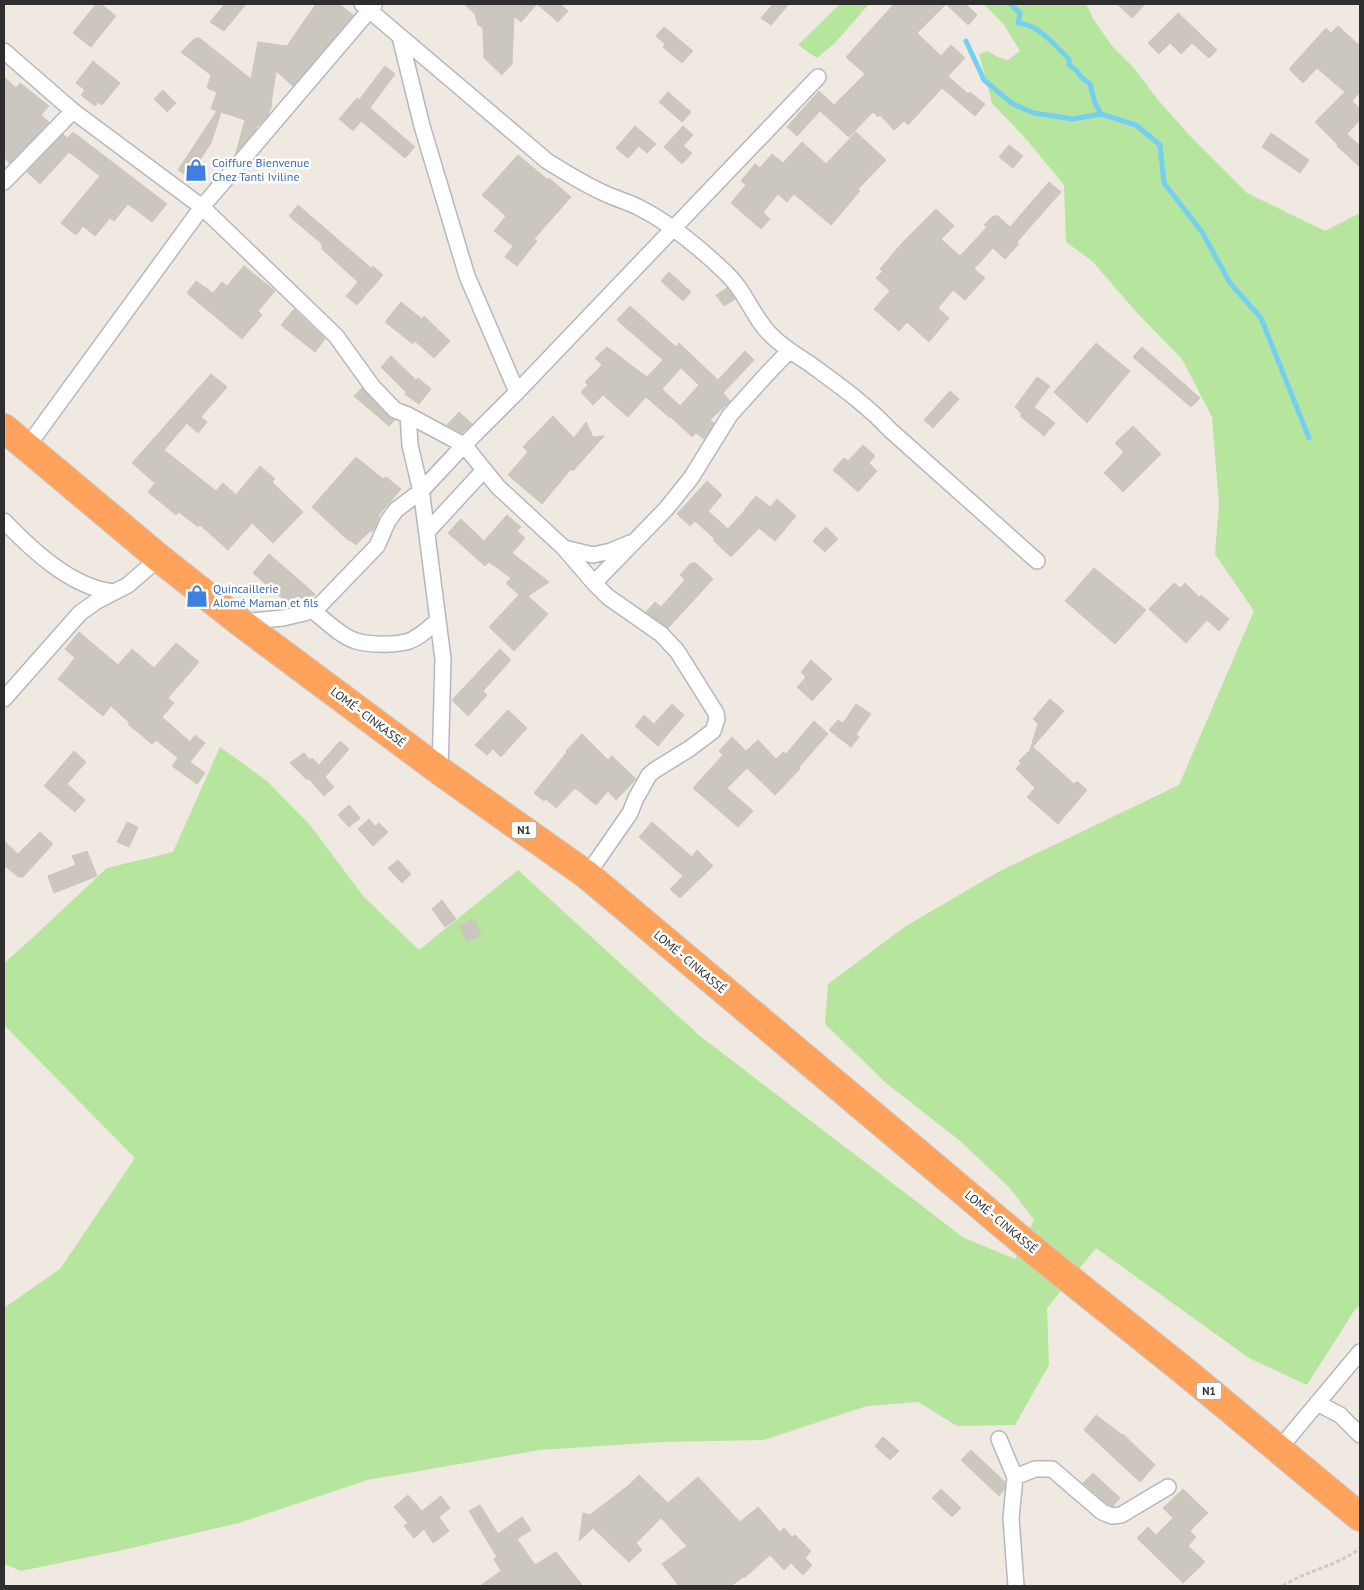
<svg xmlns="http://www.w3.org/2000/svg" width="1364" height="1590" font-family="'PT Sans',sans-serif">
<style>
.green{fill:#b6e59e}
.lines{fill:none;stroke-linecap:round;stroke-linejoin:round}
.stream{stroke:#75cff0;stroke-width:5}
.building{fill:#cbc7bf;stroke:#cbc5ba;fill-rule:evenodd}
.street-casing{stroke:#b4b7c1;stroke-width:18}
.highway-casing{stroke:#c9c9c9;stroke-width:30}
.path{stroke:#c9c9c9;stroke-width:3;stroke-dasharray:4 2.5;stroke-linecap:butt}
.street{stroke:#fff;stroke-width:15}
.highway{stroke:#ffa35c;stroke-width:28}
.labels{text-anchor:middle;stroke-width:5;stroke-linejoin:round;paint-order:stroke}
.shield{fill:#fff;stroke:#6d6d6d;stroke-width:1}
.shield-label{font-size:11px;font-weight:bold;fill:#2e2e2e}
.shop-label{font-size:12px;fill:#366cbe;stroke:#fff;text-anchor:start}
.street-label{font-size:12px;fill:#2e2e2e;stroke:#fff}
</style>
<rect width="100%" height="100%" fill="#efe9e1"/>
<path class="green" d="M840 4H869L835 43 817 58 798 45Z
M984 4H1086L1094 20 1112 46 1134 68 1158 100 1193 139 1247 193 1325 231 1360 213V1305L1354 1311 1307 1385 1249 1358 1096 1248 1047 1308 1049 1365 1015 1425 957 1426 918 1402 867 1406 764 1440 661 1442 540 1450 367 1480 239 1523 118 1551 21 1571 4 1564V1308L60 1269 135 1158 4 1025V963L29 941 107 868 173 852 220 747 267 781 310 825 364 897 419 950 518 870 700 1036 964 1238 1015 1259 1034 1220 1010 1188 959 1140 886 1083 825 1024 828 984 906 926 1000 871 1179 785 1254 611 1215 554 1219 504 1212 417 1182 359 1139 315 1092 261 1066 242 1064 185 1027 140 992 103 979 54 987 51 998 57 1008 60 1020 51 1004 25Z"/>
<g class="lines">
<path class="stream" d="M1010 4 1020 13 1018 23C1024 24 1030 25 1034 28 1048 35 1057 48 1069 59V65L1076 70 1081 77 1090 84 1095 103 1101 114 1136 125 1160 145 1164 183 1202 232 1230 283 1261 318 1309 438
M966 41 984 80 1013 104 1034 113 1073 119 1101 114"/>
</g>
<path class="building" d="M96 4H101L116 16 91 47 73 33Z
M225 4H246L224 31 210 22Z
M316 4H339L353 15 293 86 276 71 271 104 272 105 268 115 259 125H257L255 131 236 153 245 120 221 112 211 143 189 177 178 170 217 111 211 109 217 92 207 88 211 75 181 52 195 38 197 39 198 37 251 79 258 42 287 46Z
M464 4H560L568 11 558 22 537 4 521 22 514 16 512 64 502 75 484 58 483 28 478 25 475 14Z
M773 4H789L771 25 761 18Z
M894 4H946L917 33 941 56 951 45 965 58 948 76 968 94 970 92 985 104 975 116 942 88 908 125 904 121 894 130 880 115 878 117 873 112 849 137 820 111 797 136 787 127 819 91 834 105 865 74 846 57Z
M946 4H966L977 15 968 25Z
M1117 4H1145L1132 18Z
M1178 13 1217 50 1209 58 1192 43 1181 54 1170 43 1159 54 1148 43Z
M1338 26 1360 46V92L1352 101 1360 109V120L1347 134 1360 146V167L1337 146 1338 145 1315 122 1345 92 1317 68 1303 83 1289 69 1326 28 1331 33Z
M664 27 693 51 682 63 663 47 665 44 656 36Z
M93 61 120 83 102 105 98 102 95 106 81 95 85 90 76 83Z
M385 66 395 74 370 108 415 147 405 158 361 121 353 131 339 119 357 98 359 100Z
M4 77 16 88 20 83 49 106 41 115 49 122 10 163 4 158Z
M163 90 176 103 167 112 154 99Z
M668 92 691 112 682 122 659 102Z
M635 126 656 144 647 153 639 146 628 158 616 148Z
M683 126 693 135 683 146 692 153 682 164 664 147Z
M73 132 167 204 152 222 128 204 114 221 110 218 95 236 83 226 76 235 61 223 100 176 69 152 40 184 27 172 63 134 67 138Z
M856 132 886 160 858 189 860 191 831 225 794 194 787 202 778 194 763 212 770 219 761 229 731 203 746 185 741 181 755 164 760 168 772 154 783 163 802 142 826 164Z
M1271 133 1309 160 1300 173 1262 147Z
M1009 145 1023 156 1013 168 999 157Z
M518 155 548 180 549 178 571 197 534 239 537 241 517 266 505 257 513 246 494 231 506 216 482 195Z
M1049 182 1061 192 1017 242 1019 244 1005 259 993 248 974 269 985 278 965 300 953 290 938 308 949 318 929 342 907 322 899 331 874 309 890 291 876 278 883 271 880 269 902 243 936 209 954 226 941 239 960 256 987 227 984 225 993 216H998L1010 227Z
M298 205 371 268 373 266 383 275 357 305 346 296 358 282 322 249V244L289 216Z
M244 266 275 291 258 311 262 315 242 339 187 293 196 281 213 293 222 282 227 286Z
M669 272 691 292 683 301 661 281Z
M727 288 735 299 724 306 716 295Z
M401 302 422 319 424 316 450 341 434 358 415 341 413 344 385 322Z
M630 306 676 347 679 343 718 380 745 351 754 360 723 393 730 401 710 420 714 423 704 439 696 433 692 437 671 417 670 418 646 397 628 417 603 395 593 405 581 392 588 385 585 382 602 365 595 358 607 347 647 377 663 360 617 320ZM681 368 699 385 680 406 662 389Z
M294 309 325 339 315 352 281 325Z
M1096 343 1130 371 1087 423 1054 392Z
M1142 347 1200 398 1191 407 1133 357Z
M391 356 416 380 418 378 431 389 419 404 405 394 406 392 381 367Z
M211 374 227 387 201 417 207 422 198 433 187 423 164 450 216 491 223 483 236 495 260 466 275 479 272 482 303 512 273 543 252 523 228 550 200 525 198 527 179 512 176 515 148 492 155 483 132 463Z
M1037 377 1050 386 1034 407 1055 423 1044 436 1020 416 1022 414 1015 407Z
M362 388 388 416 395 420 389 426 354 396Z
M950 391 959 399 933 428 924 420Z
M459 412 472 424 462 433 447 425Z
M553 416 574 438 586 422 593 437 604 436 573 471 571 469 542 504 508 475 528 452 523 447Z
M1133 426 1161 454 1123 492 1104 473 1124 452 1115 443Z
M863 445 875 456 869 463 877 471 858 492 833 470 844 458 848 461Z
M356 457 383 479 386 477 401 489 378 516 379 518 373 531H370L356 545 350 540 349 541 312 507Z
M707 481 722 495 708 511 728 529 745 510V509L756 496 770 507 777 499 796 516 775 541 759 528 731 557 713 540 715 539 695 521 690 526 677 514Z
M507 515 521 527 517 531 525 538 512 553 549 582 528 596 548 614 514 651 489 627 519 595 506 583 511 578 489 562 485 566 448 533 461 519 484 541Z
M826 527 838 539 825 552 813 541Z
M269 554 315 594 311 599 301 604 291 606 253 573Z
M691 563H696L713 579 668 628 646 612 655 602 661 607 685 580 680 575Z
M1094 568 1146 610 1115 644 1065 601Z
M1174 583 1180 588 1185 583 1199 597 1201 595 1229 619 1219 631 1207 620 1186 643 1149 609Z
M79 632 118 665 132 649 154 668 176 643 199 662 168 698 174 703 162 717 190 742 195 735 205 743 190 762 205 773 197 784 172 766 178 758 156 740 152 744 128 724 130 723 111 706 103 716 58 679 75 658 65 649Z
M500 649 511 660 483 691 487 695 468 716 452 700Z
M811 660 832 679 812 701 797 687 806 677 801 672Z
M1050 699 1064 711 1030 750 1038 724 1033 719Z
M672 704 684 715 658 746 635 726 644 715 654 724Z
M856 704 871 714 856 734 859 737 851 747 829 730 838 720 843 723Z
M508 710 527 728 501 757 493 749 487 755 475 745Z
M814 721 828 734 799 767 800 769 775 795 747 768 727 788 753 811 738 827 693 788 723 755 719 751 732 737 746 751 758 740 776 759 783 752 786 754Z
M582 734 608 760 612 756 636 779 616 800 608 791 596 805 575 788 556 808 546 799 544 801 534 793 567 752 566 751Z
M340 741 349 749 325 777 334 787 324 796 308 778 307 780 290 763 304 753 310 760 312 758 319 765Z
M1033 747 1074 784 1077 781 1087 790 1058 824 1027 797 1035 788 1016 769 1021 763 1019 761Z
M74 751 86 762 67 784 85 800 75 812 44 786Z
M349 805 360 818 349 827 338 815Z
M369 819 375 826 379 823 388 832 373 846 358 829Z
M127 822 138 827 129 847 117 842Z
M652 822 692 857 697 850 713 866 680 898 670 889 683 876 639 837Z
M40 832 53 844 23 877H18L4 865V841L18 854Z
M87 851 97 876 54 893 48 876 76 865 72 856Z
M398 860 411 874 402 883 388 868Z
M442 900 456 919 445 927 432 909Z
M474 919 481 935 467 942 459 926Z
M1096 1415 1122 1435 1123 1434 1155 1465 1140 1482 1084 1430Z
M883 1437 899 1451 890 1460 875 1446Z
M971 1450 1005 1482 1004 1490 999 1496 961 1460Z
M1093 1473 1120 1498 1113 1506 1107 1504 1083 1483Z
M639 1475 668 1503 698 1477 740 1522 758 1507 780 1532 784 1528 792 1537 795 1535 811 1551 805 1558 812 1565 803 1575 791 1563 784 1570 770 1555 744 1578 743 1577 731 1586H679L662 1564 687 1546 661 1518 636 1543 642 1550 629 1562 593 1528 579 1541 583 1513 590 1515 629 1485Z
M941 1489 961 1508 952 1517 932 1498Z
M1183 1489 1208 1513 1190 1531 1196 1537 1188 1546 1205 1562 1183 1583 1137 1538 1148 1527 1156 1535 1173 1518 1163 1508Z
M408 1495 422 1511 441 1496 450 1508 439 1517 449 1531 433 1543 424 1529 414 1538 404 1526 408 1523 394 1507Z
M480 1505 498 1534 522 1517 531 1530 517 1539 535 1565 556 1552 583 1586H480L501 1571 494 1559 497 1557 469 1511Z"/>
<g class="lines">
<defs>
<path id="street" d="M362 4 547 161C566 173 586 185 606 194 617 199 628 202 638 207 670 223 700 248 726 273 746 291 753 319 773 337 784 348 797 355 810 364 837 384 866 404 889 429L1037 561
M400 37 422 126 467 276 517 392
M4 51 73 111 202 207 336 336 372 386 395 410 408 415 410 445 422 496 443 659 440 771
M4 182 73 111
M408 415 464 445 498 487 564 548 594 583 608 597 661 634 677 651 716 713 717 719 713 731 689 749 655 770 649 775 636 798 630 813 587 875
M27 447 202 207 374 5
M4 521C32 550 72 588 114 592
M427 532 484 470
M564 548 593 555 611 551 630 543
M594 583 666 509 691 478 730 415 766 375 789 351
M312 610C325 620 340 636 356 641 369 645 393 645 406 642 418 639 429 628 438 620
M240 622 283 618 304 613 321 604 377 546 388 521 396 510 421 491 464 445 517 392 818 77
M4 699 80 613 97 601 128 585 159 558
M1317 1403 1340 1415 1360 1435
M999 1439 1015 1477 1011 1518 1016 1586
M1279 1449 1360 1352
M1015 1477 1035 1469H1052L1102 1512 1112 1516 1121 1515 1168 1487"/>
<path id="highway" d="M4 428 159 558 240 622 440 771 587 875 1032 1249 1188 1374 1360 1517"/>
</defs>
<use href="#street" class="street-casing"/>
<use href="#highway" class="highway-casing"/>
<path class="path" d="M1283 1586C1307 1570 1338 1566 1360 1548"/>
<use href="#street" class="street"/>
<use href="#highway" class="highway"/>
</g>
<defs>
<symbol id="shop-bare" viewBox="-9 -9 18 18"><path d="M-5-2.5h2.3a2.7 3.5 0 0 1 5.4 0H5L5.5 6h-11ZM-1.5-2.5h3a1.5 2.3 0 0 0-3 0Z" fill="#3f7fe0" stroke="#fff" stroke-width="2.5" paint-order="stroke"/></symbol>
</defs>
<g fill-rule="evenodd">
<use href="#shop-bare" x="180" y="154" width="32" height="32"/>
<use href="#shop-bare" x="181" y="580" width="32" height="32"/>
</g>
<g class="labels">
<g class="shield">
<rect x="511.5" y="821.5" width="25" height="17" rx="4"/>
<rect x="1196.5" y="1382.5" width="25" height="17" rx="4"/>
</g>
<g class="shield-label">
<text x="524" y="834">N1</text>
<text x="1209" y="1395">N1</text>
</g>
<g class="shop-label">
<text x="212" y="167">Coiffure Bienvenue<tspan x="212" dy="14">Chez Tanti Iviline</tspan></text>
<text x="213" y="593">Quincaillerie<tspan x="213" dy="14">Alomé Maman et fils</tspan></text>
</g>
<g class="street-label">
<text transform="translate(368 717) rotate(37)" y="4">LOMÉ - CINKASSÉ</text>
<text transform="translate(690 962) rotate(40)" y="4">LOMÉ - CINKASSÉ</text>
<text transform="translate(1001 1222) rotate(40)" y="4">LOMÉ - CINKASSÉ</text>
</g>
</g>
<rect width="1364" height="1590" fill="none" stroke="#2e2e2e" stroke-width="10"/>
</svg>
